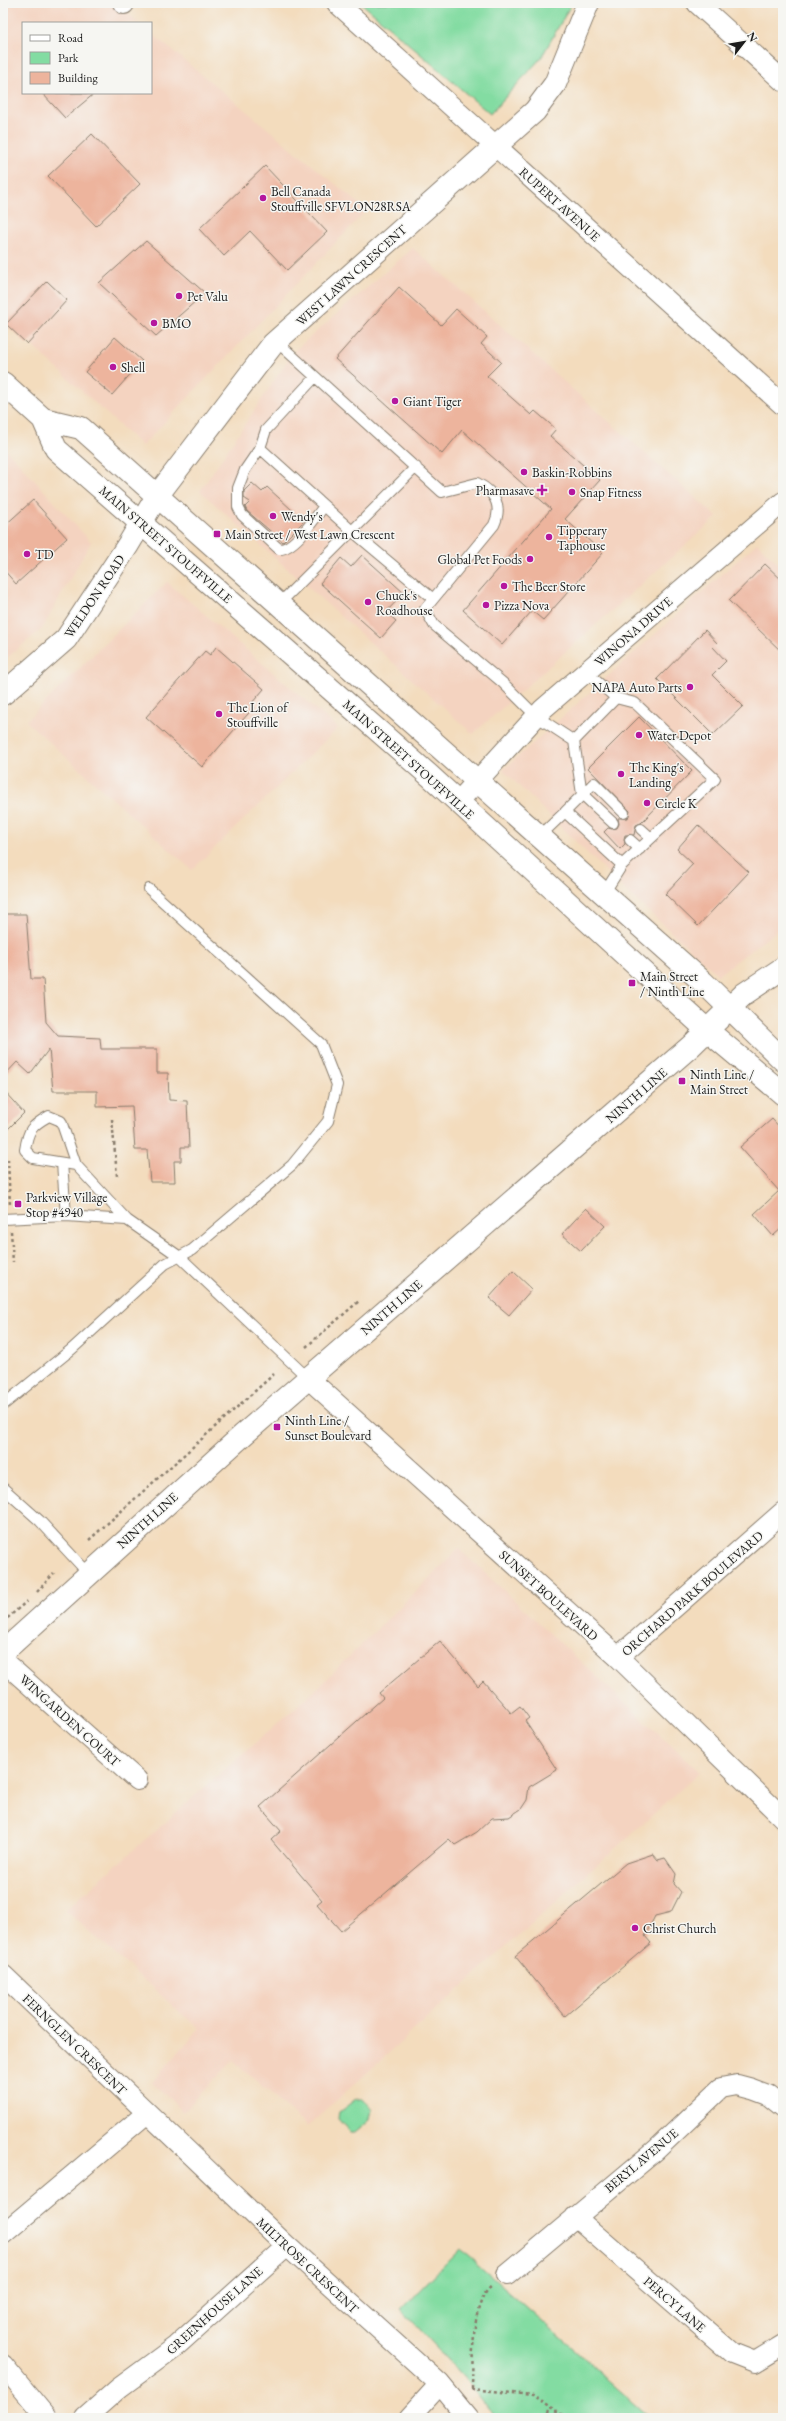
<svg xmlns="http://www.w3.org/2000/svg" width="786" height="2421" font-family="'EB Garamond',serif">
<style>
.built{fill:#f4d3c0}
.green{fill:#83dca2;stroke:#507c5f}
.building{fill:#edb49d}
.lines{fill:none;stroke-linecap:round;stroke-linejoin:round}
.lane-casing{stroke:#887c6c;stroke-width:12}
.street-casing{stroke:#887c6c;stroke-width:22}
.secondary-casing{stroke:#887c6c;stroke-width:24}
.path{stroke:#887c6c;stroke-width:2.5;stroke-dasharray:3 3;stroke-linecap:butt}
.lane{stroke:#fff;stroke-width:10}
.street{stroke:#fff;stroke-width:20}
.secondary{stroke:#fff;stroke-width:22}
.poi-dot{fill:#b5179e;stroke:#f6f6f2;stroke-width:1.5}
.labels{text-anchor:middle;stroke-width:3;stroke-linejoin:round;paint-order:stroke}
.poi-label{font-size:13px;fill:#1c1c1c;stroke:#f6f6f2;text-anchor:start}
.street-label{font-size:13px;fill:#1c1c1c;stroke:#f6f6f2}
</style>
<rect width="100%" height="100%" fill="#f6f6f2"/>
<filter id="ink" filterUnits="userSpaceOnUse"><feTurbulence type="fractalNoise" baseFrequency=".025" numOctaves="2"/><feDisplacementMap in="SourceGraphic" scale="8" xChannelSelector="R" yChannelSelector="G"/><feConvolveMatrix kernelMatrix="1 2 1 2 8 2 1 2 1" color-interpolation-filters="sRGB"/></filter>
<filter id="wash" filterUnits="userSpaceOnUse"><feTurbulence type="fractalNoise" baseFrequency=".012" numOctaves="4" result="noise"/><feDisplacementMap in="SourceGraphic" scale="16" xChannelSelector="R" yChannelSelector="G"/><feGaussianBlur stdDeviation="0.9" result="paint"/><feColorMatrix in="noise" values="0 0 0 0 0 0 0 0 0 0 0 0 0 0 0 0 0 1.4 0 .05"/><feComposite in="paint" operator="in"/></filter>
<g filter="url(#wash)">
<rect width="100%" height="100%" fill="#f3dcbd"/>
<path class="built" d="M3 3H115L139 23H23V93H151V33L367 210 142 446 3 319Z
M413 248 717 517 473 734 200 491 294 351Z
M3 446 91 542 42 629 3 661Z
M757 543 783 568V926L718 975 625 890 503 770Z
M167 582 338 728 192 870 26 721Z
M459 1549 700 1772 307 2127 233 2060 183 2112 152 2082 199 2029 65 1910 311 1694Z"/>
<path class="green" d="M361 3H572L541 58 490 114Z
M356 2099H362L372 2111 370 2119 355 2132H350L338 2119 339 2112Z
M460 2249 651 2418H496L465 2378 401 2309Z"/>
<g id="blocks">
<path class="building" d="M42 93H95L65 118Z
M92 134 140 184 96 226 48 176Z
M265 166 327 232 287 270 250 231 224 256 199 229Z
M146 241 205 293 156 336 99 283Z
M47 281 67 300 27 344 6 324Z
M399 287 441 325 456 309 487 337 481 344 501 362 487 376 531 415 535 411 556 429 550 436 600 480 565 519 603 553 543 620 532 611 502 645 463 610 551 509 462 430 442 454 335 359Z
M115 337 142 361 112 395 85 372Z
M252 483 262 492 267 487 304 521 283 542 247 511 245 507 250 502 244 498V491Z
M33 500 67 538 16 584 3 569V527Z
M362 555 404 593 386 612 396 621 381 638 320 583 341 558 351 567Z
M765 564 783 581V653L729 601Z
M705 630 717 643 713 647 726 661 712 675 743 706 713 735 657 679Z
M216 647 264 689 251 704 254 707 202 767 146 717 205 651 210 655Z
M639 717 692 771 641 823 636 825 634 835H625L624 839 625 844 620 849 604 832 608 828 612 829 617 828 619 824 618 818H628L630 811 588 768Z
M698 825 749 872 698 926 665 894 693 864 677 849Z
M3 914H26L31 979H43L46 1022 58 1036 100 1038 101 1049H157V1073H168L169 1100 187 1101 189 1147H181V1161H174L175 1182H150L147 1150H135L132 1106 97 1107V1091H53L49 1049 30 1074 17 1062 3 1077Z
M3 1090 24 1113 3 1134Z
M772 1119 783 1131V1227L773 1236 754 1214 779 1191 740 1147Z
M586 1208 605 1226 581 1251 562 1234Z
M513 1271 532 1289 509 1315 489 1298Z
M440 1641 478 1686 483 1681 511 1713 520 1706 529 1718 525 1721 557 1770 529 1787 527 1800 521 1809 509 1817 492 1818 477 1832 455 1845 449 1839 341 1931 317 1904 322 1900 271 1840 281 1831 260 1807 383 1698 379 1693Z
M653 1854 658 1860 665 1858 676 1874 674 1884 681 1892 671 1912 655 1916 645 1936 651 1943 565 2016 515 1956 626 1863Z"/>
</g>
</g>
<g filter="url(#ink)">
<use href="#blocks" fill-opacity="0" stroke="#887c6c" stroke-width="1"/>
<g class="lines">
<defs>
<path id="lane" d="M276 341 442 492 477 483C495 492 503 506 494 525L425 609 434 625 503 683 536 716 574 741 582 794 613 823
M315 377 266 430 260 448 245 470 238 488V507L242 515 279 549C294 550 315 518 324 506
M260 448 352 531 432 598
M279 604 416 467
M616 698 635 703 715 779 622 865
M574 741 616 698 586 672
M565 812 594 783 624 813
M641 829 651 838
M539 837 565 812 622 865 603 895
M630 840 640 849
M62 1163 66 1216
M76 1165 33 1158 25 1150C28 1130 31 1126 49 1116L61 1121 76 1165 127 1220
M3 1219 66 1216 127 1220 180 1257 309 1379
M3 1405 72 1349 165 1264 192 1250 292 1165 328 1121 337 1085 321 1044 149 889
M3 1488 40 1521 88 1573"/>
<path id="street" d="M123 3 124 4
M337 3 783 405
M697 3 783 81
M458 802 543 709 783 502
M309 1379 618 1657 783 1818
M618 1657 783 1512
M3 1661 137 1780
M3 1975 287 2246 440 2384 468 2418
M575 2217 732 2353 755 2362 783 2345
M3 2234 147 2113
M507 2275 656 2150 721 2088 737 2085 752 2089 768 2095 783 2107
M3 2365 47 2418
M85 2418 119 2388 176 2346 287 2246
M409 2418 440 2384"/>
<path id="secondary" d="M3 383 43 419 56 449 430 776 708 1031 783 1094
M43 419 81 428 703 982 783 1060
M3 694 66 639 128 545 157 496 273 344 535 111 555 84 588 3
M3 1652 243 1435 691 1046 744 994 783 968"/>
</defs>
<use href="#lane" class="lane-casing"/>
<use href="#street" class="street-casing"/>
<use href="#secondary" class="secondary-casing"/>
<path class="path" d="M112 1119 117 1176
M8 1159 10 1206
M11 1231 13 1262
M306 1347 359 1301
M89 1540 274 1374
M37 1592 54 1573
M3 1622 27 1601
M472 2388C473 2363 470 2302 492 2286
M471 2389 533 2395 568 2418
M546 2418 551 2408"/>
<use href="#lane" class="lane"/>
<use href="#street" class="street"/>
<use href="#secondary" class="secondary"/>
</g>
</g>
<g class="poi-dot">
<circle cx="263" cy="198" r="4"/>
<circle cx="179" cy="296" r="4"/>
<circle cx="154" cy="323" r="4"/>
<circle cx="113" cy="367" r="4"/>
<circle cx="395" cy="401" r="4"/>
<circle cx="524" cy="472" r="4"/>
<path d="M540 484h4v4h4v4h-4v4h-4v-4h-4v-4h4z"/>
<circle cx="572" cy="492" r="4"/>
<circle cx="273" cy="516" r="4"/>
<rect x="213" y="530" width="8" height="8" rx="2"/>
<circle cx="549" cy="537" r="4"/>
<circle cx="27" cy="554" r="4"/>
<circle cx="530" cy="559" r="4"/>
<circle cx="504" cy="586" r="4"/>
<circle cx="368" cy="602" r="4"/>
<circle cx="486" cy="605" r="4"/>
<circle cx="690" cy="687" r="4"/>
<circle cx="219" cy="714" r="4"/>
<circle cx="639" cy="735" r="4"/>
<circle cx="621" cy="774" r="4"/>
<circle cx="647" cy="803" r="4"/>
<rect x="628" y="979" width="8" height="8" rx="2"/>
<rect x="678" y="1077" width="8" height="8" rx="2"/>
<rect x="14" y="1200" width="8" height="8" rx="2"/>
<rect x="273" y="1423" width="8" height="8" rx="2"/>
<circle cx="635" cy="1928" r="4"/>
</g>
<g class="labels">
<g class="poi-label">
<text x="271" y="196">Bell Canada<tspan x="271" dy="15">Stouffville SFVLON28RSA</tspan></text>
<text x="187" y="301">Pet Valu</text>
<text x="162" y="328">BMO</text>
<text x="121" y="372">Shell</text>
<text x="403" y="406">Giant Tiger</text>
<text x="532" y="477">Baskin-Robbins</text>
<text x="534" y="495" text-anchor="end">Pharmasave</text>
<text x="580" y="497">Snap Fitness</text>
<text x="281" y="521">Wendy's</text>
<text x="557" y="535">Tipperary<tspan x="557" dy="15">Taphouse</tspan></text>
<text x="225" y="539">Main Street / West Lawn Crescent</text>
<text x="35" y="559">TD</text>
<text x="522" y="564" text-anchor="end">Global Pet Foods</text>
<text x="512" y="591">The Beer Store</text>
<text x="376" y="600">Chuck's<tspan x="376" dy="15">Roadhouse</tspan></text>
<text x="494" y="610">Pizza Nova</text>
<text x="682" y="692" text-anchor="end">NAPA Auto Parts</text>
<text x="227" y="712">The Lion of<tspan x="227" dy="15">Stouffville</tspan></text>
<text x="647" y="740">Water Depot</text>
<text x="629" y="772">The King's<tspan x="629" dy="15">Landing</tspan></text>
<text x="655" y="808">Circle K</text>
<text x="640" y="981">Main Street<tspan x="640" dy="15">/ Ninth Line</tspan></text>
<text x="690" y="1079">Ninth Line /<tspan x="690" dy="15">Main Street</tspan></text>
<text x="26" y="1202">Parkview Village<tspan x="26" dy="15">Stop #4940</tspan></text>
<text x="285" y="1425">Ninth Line /<tspan x="285" dy="15">Sunset Boulevard</tspan></text>
<text x="643" y="1933">Christ Church</text>
</g>
<g class="street-label">
<text transform="translate(560 204) rotate(42)" y="5">RUPERT AVENUE</text>
<text transform="translate(351 275) rotate(-42)" y="5">WEST LAWN CRESCENT</text>
<text transform="translate(166 544) rotate(41)" y="5">MAIN STREET STOUFFVILLE</text>
<text transform="translate(94 596) rotate(-56)" y="5">WELDON ROAD</text>
<text transform="translate(633 631) rotate(-41)" y="5">WINONA DRIVE</text>
<text transform="translate(409 759) rotate(42)" y="5">MAIN STREET STOUFFVILLE</text>
<text transform="translate(636 1095) rotate(-41)" y="5">NINTH LINE</text>
<text transform="translate(391 1307) rotate(-41)" y="5">NINTH LINE</text>
<text transform="translate(147 1520) rotate(-42)" y="5">NINTH LINE</text>
<text transform="translate(692 1593) rotate(-41)" y="5">ORCHARD PARK BOULEVARD</text>
<text transform="translate(549 1595) rotate(42)" y="5">SUNSET BOULEVARD</text>
<text transform="translate(70 1720) rotate(42)" y="5">WINGARDEN COURT</text>
<text transform="translate(75 2044) rotate(44)" y="5">FERNGLEN CRESCENT</text>
<text transform="translate(641 2160) rotate(-40)" y="5">BERYL AVENUE</text>
<text transform="translate(308 2265) rotate(43)" y="5">MILTROSE CRESCENT</text>
<text transform="translate(675 2304) rotate(41)" y="5">PERCY LANE</text>
<text transform="translate(214 2310) rotate(-42)" y="5">GREENHOUSE LANE</text>
</g>
</g>
<rect width="786" height="2421" fill="none" stroke="#f6f6f2" stroke-width="16"/>
<rect x="22" y="22" width="130" height="72" fill="#f6f6f2" stroke="#9f9f9c"/>
<rect x="30" y="35" width="20" height="6" fill="#ffffff" stroke="#9f9f9c"/>
<text x="58" y="42" font-size="12" fill="#1c1c1c">Road</text>
<rect x="30" y="52" width="20" height="12" fill="#83dca2" stroke="#9f9f9c"/>
<text x="58" y="62" font-size="12" fill="#1c1c1c">Park</text>
<rect x="30" y="72" width="20" height="12" fill="#edb49d" stroke="#9f9f9c"/>
<text x="58" y="82" font-size="12" fill="#1c1c1c">Building</text>
<g transform="translate(744 42) rotate(59)" stroke="#f6f6f2" stroke-width="3" paint-order="stroke">
<path d="M0-3L7 15L0 10L-7 15Z" fill="#1c1c1c"/>
<text y="-6" font-size="11" font-weight="bold" text-anchor="middle" fill="#1c1c1c">N</text>
</g>
</svg>
